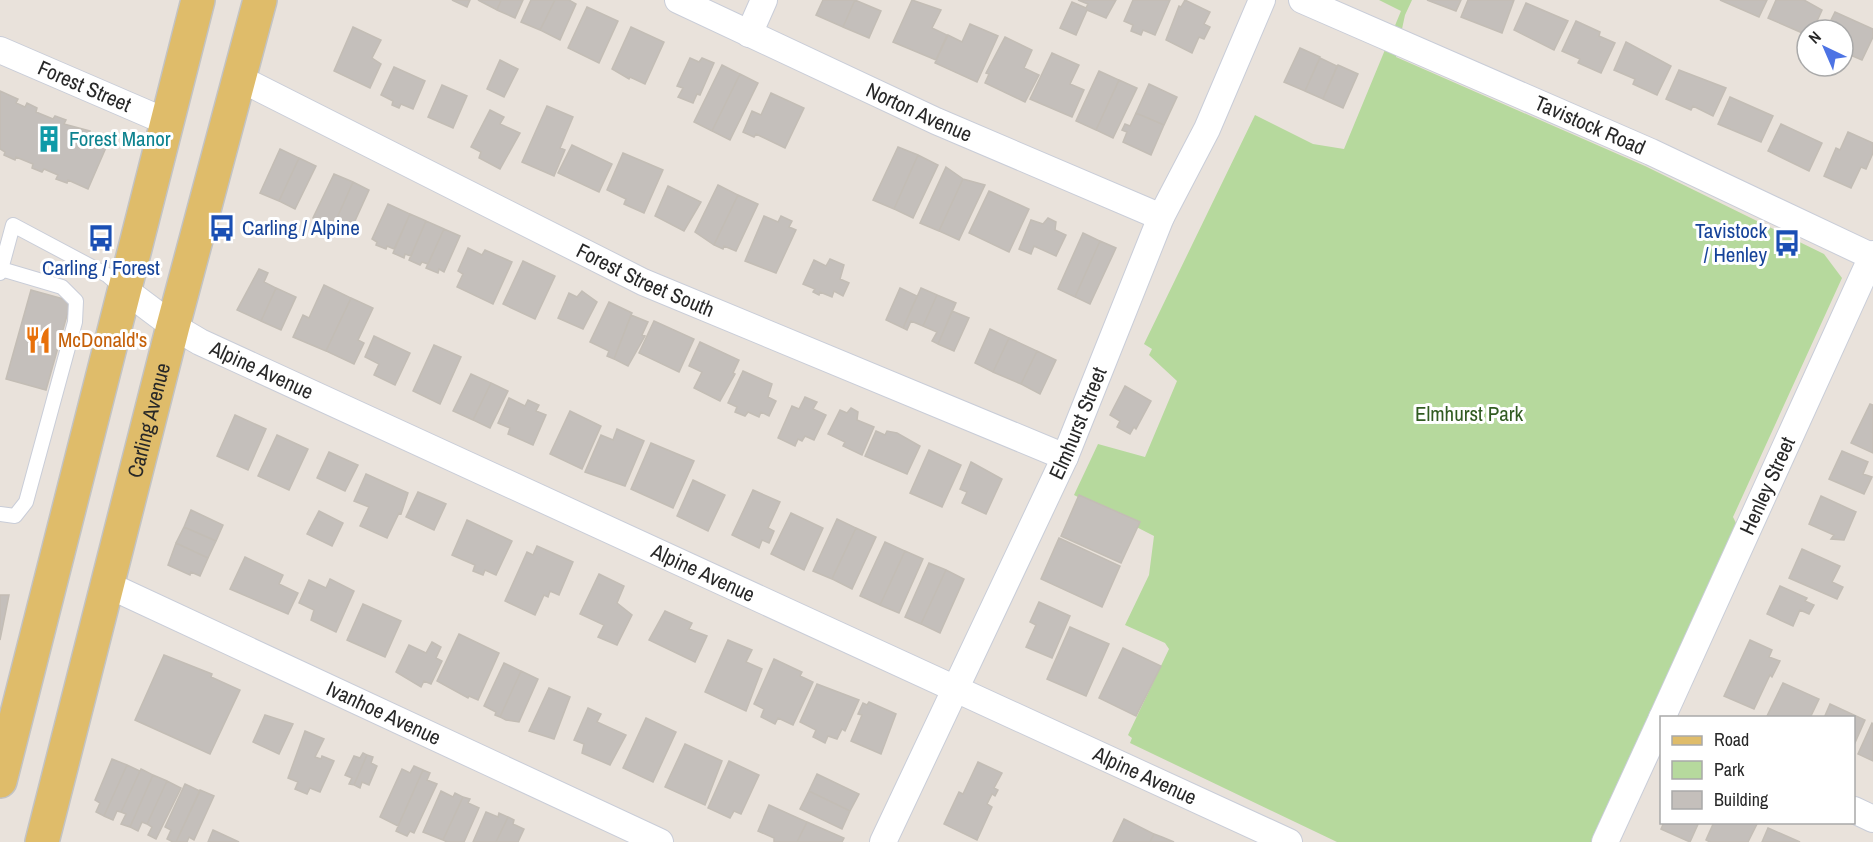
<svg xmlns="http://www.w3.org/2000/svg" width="1873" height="842" font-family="'Archivo Narrow',sans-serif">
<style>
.green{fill:#b6d99d}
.building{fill:#c4bfbb;stroke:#c3bdb5;stroke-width:1.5}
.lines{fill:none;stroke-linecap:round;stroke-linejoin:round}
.lane-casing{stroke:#c9cdd8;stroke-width:16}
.street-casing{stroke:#c9cdd8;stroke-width:28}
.primary-casing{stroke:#c3c3c3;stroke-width:36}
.lane{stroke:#fff;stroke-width:14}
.street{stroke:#fff;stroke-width:26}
.primary{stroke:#dfbc6a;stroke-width:33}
.labels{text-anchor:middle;stroke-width:6;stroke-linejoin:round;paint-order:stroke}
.street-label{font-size:21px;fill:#282828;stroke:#fff}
.culture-label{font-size:21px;fill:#0d838f;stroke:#fff;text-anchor:start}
.transit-label{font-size:21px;fill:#164399;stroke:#fff;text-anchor:start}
.food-label{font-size:21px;fill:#c56008;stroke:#fff;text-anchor:start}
.park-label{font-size:21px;fill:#315b21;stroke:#fff}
</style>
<rect width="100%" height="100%" fill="#e9e2db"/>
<path class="green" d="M1379 0H1412L1405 15 1396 57 1645 166 1824 254 1842 278 1733 517 1737 525 1591 842H1337L1130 743 1132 738 1128 735 1169 649 1165 643 1125 625 1149 575 1154 536 1074 495 1098 444 1145 457 1177 381 1149 355 1152 349 1144 344 1255 115 1313 144 1344 149 1401 11Z"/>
<path class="building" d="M452 0H470L467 7Z
M478 0H501L497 10Z
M501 0H523L515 18 497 10Z
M531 0H555L540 30 521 22Z
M555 0H569L576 4 560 40 540 30Z
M823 0H855L843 27 816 15Z
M855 0 881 11 869 38 843 27Z
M912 0 941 10 932 28 947 35 936 60 893 42Z
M1078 0H1116L1106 18 1087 10 1076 35 1060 28 1072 2 1086 8 1088 4Z
M1133 0H1170L1155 35 1143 30 1141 35 1131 31 1133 25 1124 21Z
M1185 0 1210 12 1204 24 1210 27 1204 39 1199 37 1192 53 1166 40 1179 6 1181 7Z
M1427 0H1461L1456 11Z
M1468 0H1514L1502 33 1461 17Z
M1720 0H1767L1759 17Z
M1776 0H1804L1822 10 1813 30H1807V35L1768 18Z
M1526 3 1568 21 1554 50 1514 30Z
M587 7 618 21 599 63 568 48Z
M1835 12 1873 29V37L1862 60 1843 52V30H1826Z
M1576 21 1600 32 1599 36 1615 43 1601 73 1578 63 1580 59 1562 51Z
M970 24 998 36 977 82 935 63 948 35 962 42Z
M353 27 381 40 372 58 381 64 370 88 334 71Z
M631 27 664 42 645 84 630 77 629 79 612 69Z
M1005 37 1032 50 1024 68 1039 75 1025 102 985 83 989 74 986 73Z
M1626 42 1671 66 1657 95 1633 84 1635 79 1614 70Z
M1300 48 1320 57 1305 91 1284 82Z
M1052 53 1079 65 1070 84 1084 90 1072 117 1030 99Z
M690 58 699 62 702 58 714 63 700 95 697 94 693 103 678 97 683 88 677 86Z
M1320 58 1337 66 1323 99 1305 91Z
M500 60 518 69 504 97 487 89Z
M722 65 740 74 712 131 694 122Z
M1338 65 1358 74 1343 108 1323 99Z
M394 67 425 81 413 109 401 104 399 108 392 105 393 101 381 95Z
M1679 70 1726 88 1713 116 1693 106 1691 110 1666 99Z
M1099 71 1119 80 1096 130 1076 121Z
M740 74 758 83 730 140 712 131Z
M1119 80 1137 88 1113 138 1096 130Z
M1149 84 1177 97 1164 125 1136 113Z
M442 85 467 96 453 128 428 117Z
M0 91 18 99 16 103 25 107 27 103 37 108 36 112 53 119 55 116 66 120 64 124 90 131 88 135 108 143 88 189 68 180 67 183 56 179 58 175 44 169 42 172 32 168 33 164 16 157 15 160 4 155 5 152 0 149Z
M771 93 804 108 785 148 756 134 754 137 743 132 752 111 761 115Z
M1730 97 1773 116 1761 142 1718 124Z
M547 106 573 117 560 148 565 150 554 176 522 162Z
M490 110 504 117 500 124 520 133 500 169 479 158 481 152 471 147Z
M1136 113 1164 125 1151 155 1123 142 1127 132 1122 130 1125 124 1130 126Z
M1781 124 1822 143 1809 171 1768 151Z
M1848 132 1873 143V153L1866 169 1861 167 1851 188 1824 176 1836 148 1840 150Z
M572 145 612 164 599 192 558 173Z
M898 147 918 155 894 209 873 200Z
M280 149 299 158 279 201 260 193Z
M623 153 663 170 644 213 624 204 626 199 607 190Z
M918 155 938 165 913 218 894 209Z
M299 158 316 166 295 209 279 201Z
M946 167 963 179 939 231 920 223Z
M334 174 353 182 333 227 313 218Z
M963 179 985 185 959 240 939 231Z
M353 182 369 190 349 234 333 227Z
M718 185 738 195 714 245 695 232Z
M668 186 701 202 684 231 655 216Z
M989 191 1029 209 1009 252 969 233Z
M738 195 758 204 736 251 724 246 723 249 714 245Z
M388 204 410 214 394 249 387 246 386 249 376 245 377 242 372 239Z
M410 214 426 221 411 256 405 254 404 258 393 253Z
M764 216 778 222 781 216 792 221 789 227 796 230 776 273 745 261Z
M1048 218 1056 222 1055 230 1066 235 1056 256 1034 246 1031 254 1019 249 1031 220 1043 224Z
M426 221 444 229 428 264 422 262 420 265 409 260Z
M444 229 460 236 444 272 439 269 438 273 426 268Z
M1083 233 1100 241 1075 297 1058 289Z
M1100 241 1116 248 1090 304 1075 297Z
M468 248 482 255 485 250 512 262 493 304 457 287 463 274 458 271Z
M830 259 844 265 840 279 849 283 843 296 834 291 832 297 820 292 819 295 813 292 815 289 803 284 814 260 826 266Z
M523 261 555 276 535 319 503 304Z
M259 269 268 273 264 282 276 288 261 321 237 310Z
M324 285 351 298 326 351 293 337 303 315 309 318Z
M276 288 296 297 281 330 261 321Z
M900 288 917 296 903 328 886 320Z
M921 288 937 295 923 326 911 321 907 330 903 328Z
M31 290 71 301 46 390 6 379Z
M582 291 597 302 583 329 558 318 569 293 577 297Z
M937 295 956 303 938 344 932 341 937 332 923 326Z
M351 298 373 308 358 340 364 343 354 364 326 351Z
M609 302 632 313 614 359 607 356 609 351 590 342Z
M952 311 969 318 954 351 938 344Z
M631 315 648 322 642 335 645 336 628 366 614 359Z
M654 321 694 339 679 372 639 353Z
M990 329 1009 338 993 372 975 363Z
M374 336 410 353 395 385 374 375 379 364 365 357Z
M1009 338 1037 351 1021 384 993 372Z
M700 342 739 360 733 373 735 374 720 401 694 388 702 372 689 366Z
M434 345 461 357 440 404 413 391Z
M1037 351 1056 360 1040 394 1021 384Z
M743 371 772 384 768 397 776 401 769 416 761 412 759 417 748 412 745 416 735 412 737 407 728 403Z
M471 374 491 383 473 420 453 411Z
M491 383 508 391 490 428 473 420Z
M1125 386 1151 401 1136 429 1134 427 1130 434 1117 427 1120 421 1110 415Z
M805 397 817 402 813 409 826 415 814 440 805 436 802 441 798 439 795 446 778 438 792 406 799 409Z
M509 398 525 406 528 400 539 405 536 411 546 415 533 445 508 434 510 428 498 423Z
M1870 404 1873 405V453L1851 443Z
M851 408 858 412 857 420 874 427 862 455 843 446 845 442 828 434 840 410 847 413Z
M570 411 601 426 582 469 550 454Z
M235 415 266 429 248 470 217 456Z
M617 429 644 441 625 486 585 472 601 435 613 440Z
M876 431 885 435 887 431 897 433 920 446 907 474 865 456Z
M277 435 308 449 289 490 258 476Z
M651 443 694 461 673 508 631 489Z
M929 450 961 465 942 507 910 493Z
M1842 451 1868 462 1863 474 1872 477 1864 494 1829 479Z
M329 452 358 465 345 491 317 478Z
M971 462 1002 479 986 514 962 503 967 492 960 489Z
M366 474 408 493 401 514 399 513 387 538 360 526 369 507 354 501Z
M693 480 725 495 708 531 677 516Z
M753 490 780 502 768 528 774 531 769 543 762 540 759 548 732 535Z
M418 492 446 504 434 530 406 517Z
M1079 495 1140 522 1121 563 1061 536Z
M1821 496 1856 512 1844 540 1831 539 1834 535 1809 524Z
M191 510 223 525 216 541 184 527Z
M319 511 343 523 332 546 307 534Z
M791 513 823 528 804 570 771 554Z
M837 519 856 528 832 579 813 571Z
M467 520 512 541 496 575 485 570 483 575 473 571 475 565 452 555Z
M184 527 216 541 208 558 176 543Z
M856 528 876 537 852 589 832 579Z
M1059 538 1120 566 1102 607 1041 579Z
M885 542 905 551 880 605 860 596Z
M176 543 208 558 200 576 191 572 190 575 168 565Z
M537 546 573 562 559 595 550 591 548 597 544 595 535 615 505 601 527 552 533 555Z
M1802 549 1840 566 1832 582 1843 587 1837 599 1789 578Z
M905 551 923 559 899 613 880 605Z
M245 557 283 575 279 584 298 593 288 614 230 589Z
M929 563 946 570 921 624 905 617Z
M946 570 964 579 940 633 921 624Z
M599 574 624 586 617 603 632 615 617 645 598 637 604 625 580 614Z
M330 579 354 591 336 632 311 620 314 610 299 603 309 580 326 588Z
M1780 586 1807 598 1805 601 1814 605 1809 614 1800 610 1793 626 1767 614Z
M0 595H9L0 640Z
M1039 602 1070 616 1052 658 1026 647 1036 625 1030 622Z
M363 604 401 621 385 657 347 640Z
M665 611 692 623 689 629 707 636 695 662 649 640Z
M1070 627 1109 644 1086 696 1047 679Z
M459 634 499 653 478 700 469 696 468 698 437 681Z
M728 640 752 650 746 662 762 669 746 711 705 692Z
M1750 640 1772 650 1769 657 1780 661 1772 677 1770 675 1754 709 1724 696Z
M432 642 441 647 436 658 442 661 431 684 424 681 421 687 396 672 409 645 426 653Z
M1123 648 1161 666 1136 716 1099 698Z
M164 655 212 674 211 677 240 690 210 754 135 720Z
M774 659 802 672 800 676 813 682 793 725 778 718 775 724 761 717 764 709 754 704Z
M504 663 521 671 500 717 495 715 496 712 484 706Z
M521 671 538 679 519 722 506 720 500 717Z
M1783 683 1819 699 1810 718 1767 716Z
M817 684 859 700 845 731 842 729 837 739 828 736 825 743 813 737 816 730 800 722Z
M549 688 570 697 554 739 529 731Z
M869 702 896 714 881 754 851 741 862 715 858 714 863 703 867 705Z
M1830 704 1865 720 1854 745V718H1824Z
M588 708 601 714 597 722 626 735 610 765 582 753 584 744 574 740Z
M265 715 293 724 279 754 253 742Z
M646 718 676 732 653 782 623 768Z
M1872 723 1873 724V761L1858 754Z
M305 731 324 739 315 757 321 759 322 756 334 761 320 792 310 788 307 794 295 789 298 782 288 778Z
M685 744 722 761 705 805 665 787Z
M363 753 367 755 354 785 349 784 352 778 345 775 354 756 360 758Z
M367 755 373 757 371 763 377 766 369 785 362 782 360 788 354 785Z
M112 759 127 765 104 816 96 812 100 803 95 800Z
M729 761 759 775 741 814 734 811 730 818 708 808Z
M978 762 1002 773 994 788 998 790 995 796 992 794 987 804 992 807 977 840 944 824 959 792 963 794Z
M127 765 140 771 121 812 117 811 113 820 104 816Z
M414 766 423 770 398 826 380 817 402 769 410 773Z
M141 769 153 775 130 827 121 824 126 814 121 812Z
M423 770 430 773 427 780 437 784 414 833 410 831 407 836 396 831Z
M817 774 859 794 850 811 809 791Z
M153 775 167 781 147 824 142 822 138 831 130 827Z
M167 781 181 788 156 839 148 835 152 827 147 824Z
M185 784 200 791 176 842H173L167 839 171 830 165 827Z
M200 790 214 796 194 840 189 837 187 842H176Z
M441 791 453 797 455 793 463 797 443 840 423 832Z
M809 791 850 811 842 829 800 809Z
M463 797 470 799 468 803 479 808 464 842H447L443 840Z
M769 805 807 822 797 842H774V838L758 831Z
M486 812 498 817 499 813 508 817 496 842H473Z
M508 817 514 820 513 824 524 829 518 842H496Z
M1124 819 1154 834 1150 842H1113Z
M807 822 844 838 842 842H797Z
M1664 822H1699L1690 842 1661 829Z
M1714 822H1754L1757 824 1748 842H1710L1706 840Z
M1768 828 1800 842H1762Z
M213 830 239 842H208Z
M1154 834 1162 837 1174 842H1150Z"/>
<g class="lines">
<defs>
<path id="lane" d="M0 273 13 225 107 275 123 289
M0 514 15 516 26 502 75 322 76 301 62 287 1 269"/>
<g id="street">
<path id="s1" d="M678 0 936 121 1161 217"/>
<path id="s2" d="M1302 0 1651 152 1873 257"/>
<path d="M749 34 764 0"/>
<path id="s3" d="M0 50 167 122"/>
<path id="s4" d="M239 78 643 282 1065 457"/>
<path id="s5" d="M125 290 173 326 200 342 1289 842"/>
<path id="s6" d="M108 585 660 842"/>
<path id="s7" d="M1662 718 1873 254"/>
<path d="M1854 810 1873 819"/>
<path id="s8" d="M883 842 1065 457 1161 217 1207 129 1262 0"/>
<path d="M1605 842 1662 718"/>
</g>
<g id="primary">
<path d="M0 781 198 0"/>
<path id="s9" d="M42 842 173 326 260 0"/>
</g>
</defs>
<use href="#lane" class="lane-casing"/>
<use href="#street" class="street-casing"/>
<use href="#primary" class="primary-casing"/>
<use href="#lane" class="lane"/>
<use href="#street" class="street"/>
<use href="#primary" class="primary"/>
</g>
<defs>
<symbol id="building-bare" viewBox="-9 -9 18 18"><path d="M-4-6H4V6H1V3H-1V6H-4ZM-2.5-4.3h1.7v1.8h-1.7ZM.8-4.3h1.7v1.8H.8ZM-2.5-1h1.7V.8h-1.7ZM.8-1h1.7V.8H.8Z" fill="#0f9aa8" stroke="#fff" stroke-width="2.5" paint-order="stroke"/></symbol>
<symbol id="bus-bare" viewBox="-9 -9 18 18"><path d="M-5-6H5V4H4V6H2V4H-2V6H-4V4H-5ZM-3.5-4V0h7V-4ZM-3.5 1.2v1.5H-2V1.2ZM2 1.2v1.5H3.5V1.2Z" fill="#1a4fb4" stroke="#fff" stroke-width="2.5" paint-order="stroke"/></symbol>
<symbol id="restaurant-bare" viewBox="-9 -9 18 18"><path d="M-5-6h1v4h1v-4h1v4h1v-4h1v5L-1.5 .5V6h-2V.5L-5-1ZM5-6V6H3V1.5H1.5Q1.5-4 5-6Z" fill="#e8710a" stroke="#fff" stroke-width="2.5" paint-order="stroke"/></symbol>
</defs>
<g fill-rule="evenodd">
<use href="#building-bare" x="30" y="120" width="38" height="38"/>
<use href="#bus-bare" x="203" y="209" width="38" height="38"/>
<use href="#bus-bare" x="82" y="219" width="38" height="38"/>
<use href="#bus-bare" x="1768" y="224" width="38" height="38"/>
<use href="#restaurant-bare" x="19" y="321" width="38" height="38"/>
</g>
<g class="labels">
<g class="street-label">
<text dy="7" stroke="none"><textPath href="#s3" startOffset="92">Forest Street</textPath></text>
<text dy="7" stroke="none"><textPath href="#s1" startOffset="266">Norton Avenue</textPath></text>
<text dy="7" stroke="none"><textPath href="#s2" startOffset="314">Tavistock Road</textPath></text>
<text dy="7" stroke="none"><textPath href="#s4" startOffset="454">Forest Street South</textPath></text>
<text dy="7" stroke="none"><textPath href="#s5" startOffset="159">Alpine Avenue</textPath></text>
<text dy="7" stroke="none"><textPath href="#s9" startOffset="435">Carling Avenue</textPath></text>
<text dy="7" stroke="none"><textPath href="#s8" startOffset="462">Elmhurst Street</textPath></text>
<text dy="7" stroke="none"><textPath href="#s7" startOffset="255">Henley Street</textPath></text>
<text dy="7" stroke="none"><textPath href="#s5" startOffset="645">Alpine Avenue</textPath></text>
<text dy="7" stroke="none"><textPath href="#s6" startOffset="304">Ivanhoe Avenue</textPath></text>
<text dy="7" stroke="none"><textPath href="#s5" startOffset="1131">Alpine Avenue</textPath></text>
</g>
<g class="culture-label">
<text x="69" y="146">Forest Manor</text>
</g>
<g class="transit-label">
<text x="242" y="235">Carling / Alpine</text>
<text x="1767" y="238" text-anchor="end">Tavistock<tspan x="1767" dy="24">/ Henley</tspan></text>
<text x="101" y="275" text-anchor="middle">Carling / Forest</text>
</g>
<g class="food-label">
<text x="58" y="347">McDonald's</text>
</g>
<g class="park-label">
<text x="1469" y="421">Elmhurst Park</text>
</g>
</g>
<rect x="1660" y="716" width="195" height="108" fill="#ffffff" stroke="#a9a9a9" stroke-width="1.5"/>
<rect x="1672" y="736" width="30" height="9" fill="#dfbc6a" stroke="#a9a9a9" stroke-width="1.5"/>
<text x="1714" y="746" font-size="18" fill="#282828">Road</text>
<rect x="1672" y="761" width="30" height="18" fill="#b6d99d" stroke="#a9a9a9" stroke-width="1.5"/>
<text x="1714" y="776" font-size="18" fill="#282828">Park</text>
<rect x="1672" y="791" width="30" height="18" fill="#c4bfbb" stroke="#a9a9a9" stroke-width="1.5"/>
<text x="1714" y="806" font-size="18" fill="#282828">Building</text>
<g transform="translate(1825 48) rotate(316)"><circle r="28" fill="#ffffff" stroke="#a9a9a9" stroke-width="1.5"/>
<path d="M0-4.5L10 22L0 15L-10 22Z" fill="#4d73e4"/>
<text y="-9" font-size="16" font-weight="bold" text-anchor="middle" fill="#282828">N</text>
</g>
</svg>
